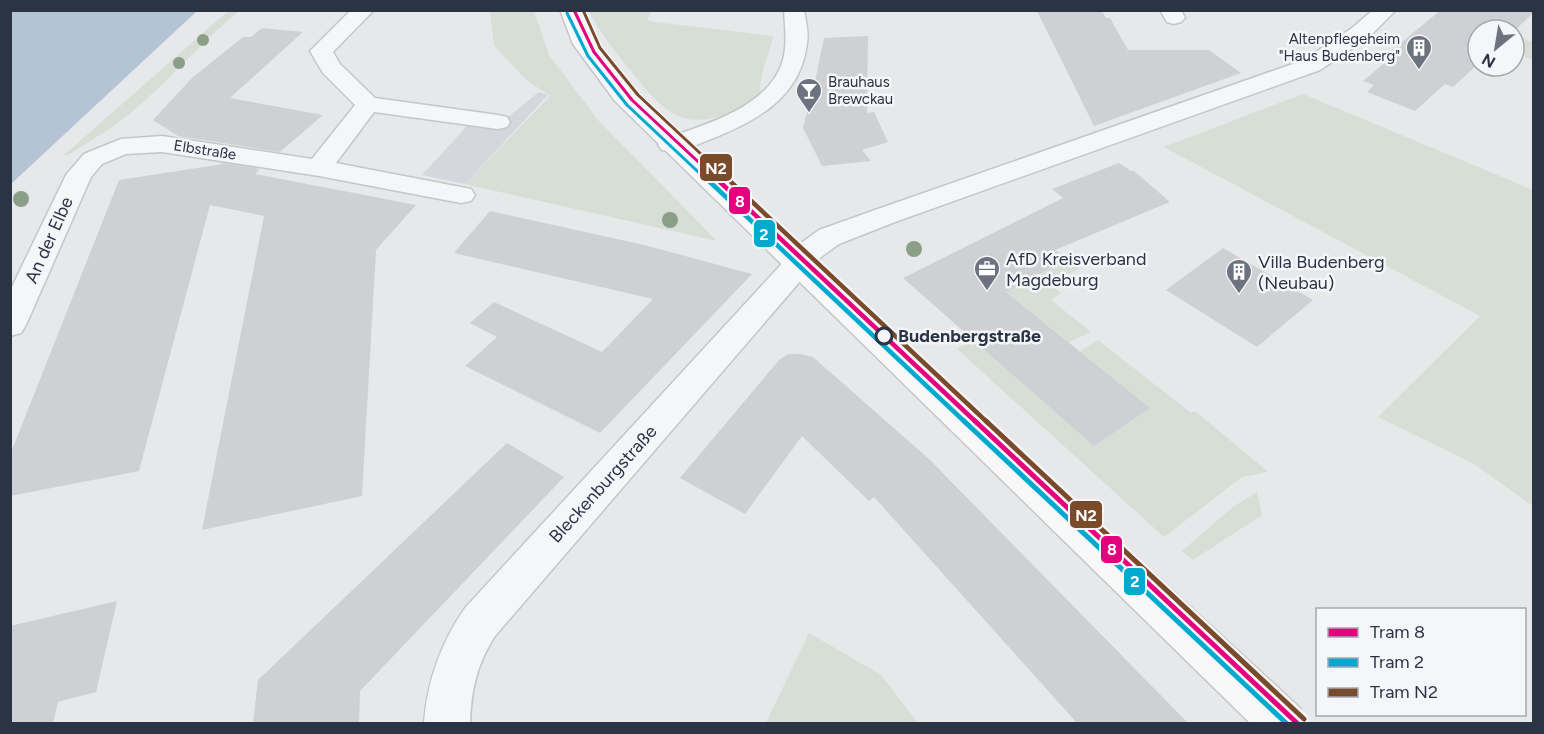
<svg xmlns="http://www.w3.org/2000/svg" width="1544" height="734" font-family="Figtree,sans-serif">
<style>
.built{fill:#d4d7dd}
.green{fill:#d6ded6}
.water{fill:#b4c4d5}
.building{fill:#ced0d3}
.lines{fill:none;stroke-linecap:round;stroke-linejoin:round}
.street-casing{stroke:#c4c6c8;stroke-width:3}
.secondary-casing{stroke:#c4c6c8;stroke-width:3}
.street{fill:#f5f6f7;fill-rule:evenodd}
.secondary{fill:#f8f8f8;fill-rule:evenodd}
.tram-1-far2-casing{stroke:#f4f6f9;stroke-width:6}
.tram-1-far1-casing{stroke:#f4f6f9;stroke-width:9}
.tram-1-casing{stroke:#f4f6f9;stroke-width:10}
.tram-2-far2-casing{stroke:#f4f6f9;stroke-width:6}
.tram-2-far1-casing{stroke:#f4f6f9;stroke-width:9}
.tram-2-casing{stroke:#f4f6f9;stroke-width:10}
.tram-3-far2-casing{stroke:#f4f6f9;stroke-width:6}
.tram-3-far1-casing{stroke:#f4f6f9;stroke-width:9}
.tram-3-casing{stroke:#f4f6f9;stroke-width:10}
.tram-1-far2{stroke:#e5007d;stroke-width:3}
.tram-1-far1{stroke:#e5007d;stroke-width:4.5}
.tram-1{stroke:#e5007d;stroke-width:5}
.tram-2-far2{stroke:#00a9ce;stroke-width:3}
.tram-2-far1{stroke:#00a9ce;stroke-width:4.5}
.tram-2{stroke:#00a9ce;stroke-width:5}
.tram-3-far2{stroke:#7a4b2a;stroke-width:3}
.tram-3-far1{stroke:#7a4b2a;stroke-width:4.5}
.tram-3{stroke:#7a4b2a;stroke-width:5}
.tree{fill:#8a9e88}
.stop-dot{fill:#f4f6f9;stroke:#2b3445;stroke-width:3}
.labels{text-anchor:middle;stroke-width:5;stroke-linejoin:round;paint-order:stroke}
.far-poi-label{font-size:15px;fill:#2b3445;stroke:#f4f6f9;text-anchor:end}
.far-street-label{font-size:15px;fill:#2b3445;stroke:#f4f6f9}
.street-label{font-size:18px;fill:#2b3445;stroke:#f4f6f9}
.poi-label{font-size:18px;fill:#2b3445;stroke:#f4f6f9;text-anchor:start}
.stop-label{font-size:18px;font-weight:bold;fill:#2b3445;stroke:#f4f6f9;text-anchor:start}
.line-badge{stroke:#f4f6f9;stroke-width:2}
.badge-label{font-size:16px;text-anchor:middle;font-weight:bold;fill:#fff}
</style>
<rect width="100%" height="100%" fill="#e6e8ea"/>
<path class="built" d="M539 92 548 95 465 184 422 175 468 125 493 129Z"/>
<path class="green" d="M228 11H239C201 42 170 80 132 112 113 128 89 141 68 155H64Z
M490 11H534L549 55 598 120 717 241 465 184 550 96 524 78 494 45Z
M589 11H651L647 21 773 36C770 54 760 71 760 90L763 93C738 111 699 132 669 111 655 101 642 85 631 71 616 53 599 32 589 11Z
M1514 35 1533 42V60L1514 53Z
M1303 94 1533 190V506L1474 464 1378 417 1480 316 1164 147Z
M1067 259 1080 268 1051 284 1061 293 1051 300 1091 332 1069 342 1006 292Z
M973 339 1094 445 1150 408 1080 351 1098 340 1191 413 1195 411 1268 472 1242 477 1164 537 957 349Z
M1257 492 1262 515 1193 560 1182 551 1233 507Z
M809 633 881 675 918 723H766Z"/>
<path class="water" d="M11 10H197V11L11 184Z"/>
<path class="building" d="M1441 10H1533V13L1514 31 1478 30V64L1453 87 1445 84 1415 111 1367 92 1374 85 1363 81 1387 61 1381 59Z
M1037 11H1102L1106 18H1110L1128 50H1209L1241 73 1094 126Z
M262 28 303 32 230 98 323 115 280 152 178 136 153 120 192 78 243 37H251Z
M868 36 867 113 874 112 888 142 862 150 871 161 822 166 803 128 807 112V98L812 95 824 38Z
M222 163 260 169 255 174 416 205 376 250 362 496 202 530 264 216 210 205 139 471 10 496V455L119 180 223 164Z
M1119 163 1131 171H1134L1170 202 1055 250 1067 259 1006 292 1150 408 1094 446 903 278 1063 198 1052 189Z
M490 211 644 245 752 274 600 433 465 366 497 337 470 323 494 302 602 352 653 299 454 253Z
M1223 248 1313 300 1257 347 1166 290Z
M788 354H800L813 357 929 459 1188 723H1077L874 497 869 501 802 436 745 514 680 478 779 360Z
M507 443 564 477 360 691 359 723H253L258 680Z
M117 601 96 692 58 702 53 723H10V626Z"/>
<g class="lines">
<defs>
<path id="street" d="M351 10H374L333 52 340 64 375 98 498 115 507 117 510 122 507 127 498 129 374 112 336 163 471 189 475 195 471 201 461 203 319 176 162 152 126 154 102 164 91 177 26 325 21 333 10 336V291L66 175 84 154 121 139 162 136 312 159 355 105 323 73 310 51Z
M784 10H804C806 21 809 33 807 43 801 97 757 121 711 139 696 145 678 154 662 150L658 145 662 140C702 125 763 110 781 66 788 48 785 29 784 10Z
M1160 10H1181L1185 18 1181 22 1174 24 1167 22Z
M1373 10H1396L1368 38 1320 70 895 222 839 244 821 257 495 636C477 664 471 690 470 724H424C427 681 441 643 465 608L801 243 819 230 875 210 1304 60 1352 28Z"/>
<path id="secondary" d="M560 10H581L595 43 631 91 1300 708 1306 724H1251L615 101 573 44Z"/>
</defs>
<use href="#street" class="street-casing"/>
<use href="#secondary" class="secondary-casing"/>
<use href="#street" class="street"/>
<use href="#secondary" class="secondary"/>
<defs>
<path id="tram-1-far2" d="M574 10 594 52 632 100 722 184"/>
<path id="tram-1-far1" d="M720 182 977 423"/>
<path id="tram-1" d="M975 421 1298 724"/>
<path id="tram-2-far2" d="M567 13 588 56 627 105 711 184"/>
<path id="tram-2-far1" d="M710 182 966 423"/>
<path id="tram-2" d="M964 421 1287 724"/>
<path id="tram-3-far2" d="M583 10 600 48 638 95 733 184"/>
<path id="tram-3-far1" d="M731 182 988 423"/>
<path id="tram-3" d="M986 421 1304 719"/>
</defs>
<use href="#tram-1-far2" class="tram-1-far2-casing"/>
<use href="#tram-1-far1" class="tram-1-far1-casing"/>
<use href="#tram-1" class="tram-1-casing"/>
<use href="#tram-2-far2" class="tram-2-far2-casing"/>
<use href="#tram-2-far1" class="tram-2-far1-casing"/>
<use href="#tram-2" class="tram-2-casing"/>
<use href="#tram-3-far2" class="tram-3-far2-casing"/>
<use href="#tram-3-far1" class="tram-3-far1-casing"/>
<use href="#tram-3" class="tram-3-casing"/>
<use href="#tram-1-far2" class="tram-1-far2"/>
<use href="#tram-1-far1" class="tram-1-far1"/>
<use href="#tram-1" class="tram-1"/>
<use href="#tram-2-far2" class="tram-2-far2"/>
<use href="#tram-2-far1" class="tram-2-far1"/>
<use href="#tram-2" class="tram-2"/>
<use href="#tram-3-far2" class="tram-3-far2"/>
<use href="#tram-3-far1" class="tram-3-far1"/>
<use href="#tram-3" class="tram-3"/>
</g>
<g class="tree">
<circle cx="203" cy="40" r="6"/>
<circle cx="179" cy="63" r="6"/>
<circle cx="21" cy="199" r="8"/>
<circle cx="670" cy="220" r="8"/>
<circle cx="914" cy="249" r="8"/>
</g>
<defs>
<symbol id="building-pin" viewBox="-11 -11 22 30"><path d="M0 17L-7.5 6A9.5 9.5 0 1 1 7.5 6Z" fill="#6c737f" stroke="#f4f6f9"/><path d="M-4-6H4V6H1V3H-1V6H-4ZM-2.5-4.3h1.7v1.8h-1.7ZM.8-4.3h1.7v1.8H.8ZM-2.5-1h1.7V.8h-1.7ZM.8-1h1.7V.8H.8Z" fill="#fff"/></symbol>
<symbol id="bar-pin" viewBox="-11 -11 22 30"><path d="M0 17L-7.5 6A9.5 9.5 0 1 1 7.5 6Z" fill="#6c737f" stroke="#f4f6f9"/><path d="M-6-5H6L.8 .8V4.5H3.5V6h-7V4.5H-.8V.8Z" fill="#fff"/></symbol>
<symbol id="office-pin" viewBox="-11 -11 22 30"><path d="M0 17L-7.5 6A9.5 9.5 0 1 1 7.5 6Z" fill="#6c737f" stroke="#f4f6f9"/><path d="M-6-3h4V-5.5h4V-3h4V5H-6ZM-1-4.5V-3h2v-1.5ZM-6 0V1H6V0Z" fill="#fff"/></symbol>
</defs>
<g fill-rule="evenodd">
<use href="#building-pin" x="1404" y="33" width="30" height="40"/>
<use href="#bar-pin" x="794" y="76" width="30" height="40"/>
<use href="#office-pin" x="972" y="254" width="30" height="40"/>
<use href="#building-pin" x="1224" y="257" width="30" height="40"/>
</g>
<circle class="stop-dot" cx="884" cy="336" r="8"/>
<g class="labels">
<g class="far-poi-label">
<text x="1400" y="44">Altenpflegeheim<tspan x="1400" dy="17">"Haus Budenberg"</tspan></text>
<text x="828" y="87" text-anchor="start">Brauhaus<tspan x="828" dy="17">Brewckau</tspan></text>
</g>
<g class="far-street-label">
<text transform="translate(205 150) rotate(9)" y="5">Elbstraße</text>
</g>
<g class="street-label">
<text transform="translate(49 240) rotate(-66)" y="6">An der Elbe</text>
<text transform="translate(603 484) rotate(-48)" y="6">Bleckenburgstraße</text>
</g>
<g class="poi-label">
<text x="1006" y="265">AfD Kreisverband<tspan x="1006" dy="21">Magdeburg</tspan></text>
<text x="1258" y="268">Villa Budenberg<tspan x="1258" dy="21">(Neubau)</tspan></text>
</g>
<g class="stop-label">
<text x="898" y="342">Budenbergstraße</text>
</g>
</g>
<g class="line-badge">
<rect x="699" y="153" width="34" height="29" rx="6" fill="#7a4b2a"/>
<rect x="728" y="186" width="23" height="29" rx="6" fill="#e5007d"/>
<rect x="753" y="219" width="23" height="29" rx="6" fill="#00a9ce"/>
<rect x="1069" y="500" width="34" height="29" rx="6" fill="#7a4b2a"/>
<rect x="1100" y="535" width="23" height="29" rx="6" fill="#e5007d"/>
<rect x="1123" y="567" width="23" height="29" rx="6" fill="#00a9ce"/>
</g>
<g class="badge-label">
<text x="716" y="174">N2</text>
<text x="740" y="207">8</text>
<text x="764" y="240">2</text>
<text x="1086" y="521">N2</text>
<text x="1112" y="555">8</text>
<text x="1135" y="587">2</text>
</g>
<rect width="1544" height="734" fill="none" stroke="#2b3445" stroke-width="24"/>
<rect x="1316" y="608" width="210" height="108" fill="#f4f6f9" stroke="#a4a8b1" stroke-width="1.5"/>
<rect x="1328" y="628" width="30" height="9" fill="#e5007d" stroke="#a4a8b1" stroke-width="1.5"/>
<text x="1370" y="638" font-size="18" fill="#2b3445">Tram 8</text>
<rect x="1328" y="658" width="30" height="9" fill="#00a9ce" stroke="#a4a8b1" stroke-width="1.5"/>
<text x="1370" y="668" font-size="18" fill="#2b3445">Tram 2</text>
<rect x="1328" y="688" width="30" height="9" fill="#7a4b2a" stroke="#a4a8b1" stroke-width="1.5"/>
<text x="1370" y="698" font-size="18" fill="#2b3445">Tram N2</text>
<g transform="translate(1496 48) rotate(210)"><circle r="28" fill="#f4f6f9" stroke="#a4a8b1" stroke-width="1.5"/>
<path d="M0-4.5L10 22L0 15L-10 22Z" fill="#6c737f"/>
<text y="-9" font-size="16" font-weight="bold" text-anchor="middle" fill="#2b3445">N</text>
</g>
</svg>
